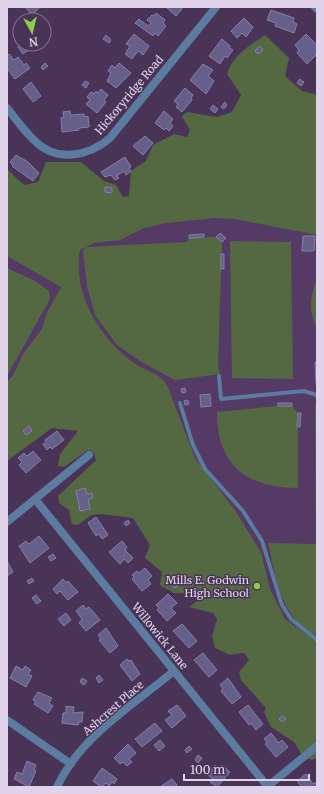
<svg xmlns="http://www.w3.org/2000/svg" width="324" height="794" font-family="Merriweather,serif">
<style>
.built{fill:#543a65}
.green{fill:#546942}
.building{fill:#665f89;stroke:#867fab}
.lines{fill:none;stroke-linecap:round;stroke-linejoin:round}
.service{stroke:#5b7b9f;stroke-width:4}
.minor{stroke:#5b7b9f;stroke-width:8}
.poi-dot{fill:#8cce45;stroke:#493357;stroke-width:1.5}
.labels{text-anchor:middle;stroke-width:3;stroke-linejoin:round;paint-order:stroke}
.street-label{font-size:11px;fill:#e1d4ea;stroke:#493357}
.poi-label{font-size:11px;fill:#e1d4ea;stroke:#493357;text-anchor:end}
</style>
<rect width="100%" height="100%" fill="#493357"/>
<path class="built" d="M317 214V744L69 421 7 429V217Z"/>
<path class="green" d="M265 35 289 58 285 76 302 91 315 94 317 97V235L234 219 215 218 167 223 144 228 120 240 94 243 86 247 187 242 189 238 216 237 222 242 218 366 220 374 175 380 143 363 117 345 95 315 87 286 83 251 86 247 80 250C72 294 101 341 137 365 149 372 159 373 167 385L195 458 235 510 261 552 270 589 285 619 317 642V758L311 760 302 755 294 742 271 727 264 712 266 708 241 680 239 672 249 660 244 653 230 655 215 648 212 636 217 619 213 613 189 607 200 599 197 594 174 593 160 585 162 572 145 558 150 545 133 518 101 514 91 515 78 525 72 524 69 510 59 503 58 496 96 460 94 453 88 450 64 467 58 466 60 454 78 431 52 428 7 461V382L13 375 23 354 42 329 47 313 61 287 7 256V169L24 185 38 182 46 162H81L104 181 116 185 123 197 129 196 131 171 146 161 153 145 174 134 187 137 190 130 182 116 187 112 217 117 232 112 241 95 227 74C233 55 249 46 265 35Z
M230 241 291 242 293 379 232 378Z
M7 268 35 281 49 291 50 299 7 376Z
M317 279V328C308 311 310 296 317 279Z
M315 405H317V534H316Z
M278 406H292L298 413V488C246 488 217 465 217 412Z
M268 543 317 544V636C281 620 276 577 268 543Z"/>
<path class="building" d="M25 7H40L32 15Z
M166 7H180L182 9 176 16Z
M271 10 294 18 293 22 297 24 294 33 275 26 276 23 267 20Z
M156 13 165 20 163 23 166 26 158 36 155 33 153 36 135 23 139 19 148 26 151 23 147 20 152 15 154 16Z
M244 18 253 27 246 37 242 33 237 38 231 31Z
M134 34 149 46 143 55 138 51 132 59 125 54 130 46 126 44Z
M306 34 317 45V54L307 64 297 53 299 50 295 45Z
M106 35 111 40 109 43 103 39Z
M222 39 230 46 229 48 233 50 227 58 225 56 220 64 209 56Z
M22 44H27L30 49 23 54 18 47Z
M260 46 263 50 258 54 255 51Z
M9 54 14 60 18 57 24 65 26 63 30 68 15 79 7 68V56Z
M45 63 48 66 43 70 41 67Z
M119 63 131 73 116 88 107 81 111 73 108 71 112 65 115 68Z
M203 64 213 70 208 76 214 81 206 94 190 80Z
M300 79 304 82 301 86 297 83Z
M85 81 89 83 86 88 82 85Z
M31 82 41 96 33 102 23 89Z
M185 88 193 95 191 98 192 100 182 112 176 107 178 104 174 101Z
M101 89 108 95 104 100 106 102 97 113 86 104 90 100 87 97 91 92 94 94 96 91 98 93Z
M225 102 227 105 224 109 221 107Z
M213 105 218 109 215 113 210 109Z
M70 111 71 115 84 114V117L88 116 89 127 79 128V130L62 132 61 118 64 117 63 112Z
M164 111 173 119 170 123 173 126 169 131 166 128 164 130 155 123Z
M145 136 153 143 143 155 133 146Z
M16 155 28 162 39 173 33 181 12 166 13 165 10 162Z
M125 157 131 167 129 168 131 171 126 175 124 171 117 176 119 178 115 180 111 175 105 177 101 172Z
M105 187 112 188V193L105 192Z
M220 233 226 238 222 242 216 237Z
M204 234V237L189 238V235Z
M303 236H315L314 251H302Z
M221 254H224V269H221Z
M315 362H317V384H316Z
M185 388 186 392 182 393 181 389Z
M210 394 211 406 201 407 200 395Z
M188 400 189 404 185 405 184 401Z
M278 403H292V406H278Z
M298 413H301L300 427H297Z
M29 426 32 431 26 435 23 431Z
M57 431 64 440 52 449 50 447 47 450 43 444 46 442 45 440Z
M33 451 41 460 26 473 19 465 22 462 18 458 24 453 27 456Z
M85 488 87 494 92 493 93 498 88 499 90 509 80 511 76 491Z
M96 517 108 535 102 539 99 534 96 536 88 523Z
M128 520 130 523 126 526 124 523Z
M39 536 49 548 30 563 19 546 26 541 29 544Z
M122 541 127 547 125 550 133 558 128 563 124 559 120 564 109 552Z
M53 554 56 558 51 561 48 557Z
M7 561 13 572 7 576Z
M145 568 152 576 148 580 151 584 142 591 132 579 134 577 132 575 137 571 139 573Z
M32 578 34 581 29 584 27 581Z
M63 579 67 583 68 581 78 592 68 600 60 591 57 594 53 589Z
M177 582 179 585 175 588 173 585Z
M168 594 177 603 171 608 176 613 167 621 157 610 159 608 156 605Z
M36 595 41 601 37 604 32 598Z
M83 605 86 609 89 607 100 620 86 631 79 623 82 619 76 611Z
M66 613 71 620 64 626 58 619Z
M182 624 197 641 189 648 173 631Z
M106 628 118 646 110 653 99 640 101 639 98 635Z
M203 653 217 670 209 677 194 660Z
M127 659 129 661 131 660 140 674 132 681 120 665Z
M16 666 23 670 25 666 31 670 28 674 32 676 26 687 10 678Z
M99 675 103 680 99 683 96 678Z
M82 678 87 681 84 685 80 682Z
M228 678 241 697 232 704 221 691 223 689 220 685Z
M38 692 52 698 49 703 53 706 48 713 34 704 36 702 33 700Z
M177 705 186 716 172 728 165 720 172 715 168 711Z
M248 705 263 724 256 730 251 723 249 725 239 712Z
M66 706 74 707 73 713 83 712 82 722H79L78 725 62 723 63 713H66Z
M283 716 286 719 282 722 279 719Z
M155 723 162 731 142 747 135 739Z
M271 733 279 743 282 740 288 747 276 757 265 744 267 742 264 739Z
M160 740 165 746 159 751 154 745Z
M128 744 136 753 129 759 132 762 127 766 123 762 120 764 114 758Z
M189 746 192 749 187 753 185 750Z
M198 755 202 758 198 763 195 760Z
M27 761 36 765 34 770 36 771 29 787 14 779 17 772 22 774Z
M215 765 219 769 222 765 230 772 217 787 210 782 213 779 207 774Z
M102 768 117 779 114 784 112 782 109 786 106 783 101 787 93 781Z
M306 774 313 784 317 782V787H302L297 781Z
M172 779 177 785 176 787H160Z"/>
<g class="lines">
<path class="service" d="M219 376 221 399 304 391 317 395
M180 403 193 445 205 469 243 511 262 541 282 605 291 619 317 640"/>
<path class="minor" d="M315 7 317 9
M7 108C16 119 24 131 35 141 57 163 89 156 110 138L216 7
M35 499 268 787
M7 522 89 455
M7 720 71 764
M57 787C80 737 133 705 174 671
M267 787 317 746"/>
</g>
<circle class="poi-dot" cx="257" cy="586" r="4"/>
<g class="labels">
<g class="street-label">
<text transform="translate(129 95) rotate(-50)" y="4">Hickoryridge Road</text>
<text transform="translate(160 636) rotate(51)" y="4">Willowick Lane</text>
<text transform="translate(113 708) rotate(-41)" y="4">Ashcrest Place</text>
</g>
<g class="poi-label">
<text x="249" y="584">Mills E. Godwin<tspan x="249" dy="13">High School</tspan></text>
</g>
</g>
<rect width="324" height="794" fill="none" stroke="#e1d4ea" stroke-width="16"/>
<g transform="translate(32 32) rotate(172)"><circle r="19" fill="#493357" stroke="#867392"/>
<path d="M0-3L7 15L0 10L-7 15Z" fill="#8cce45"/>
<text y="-6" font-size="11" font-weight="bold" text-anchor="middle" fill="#e1d4ea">N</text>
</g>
<path d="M184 774v6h125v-6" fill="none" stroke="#e1d4ea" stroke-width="2"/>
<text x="190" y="774" font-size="12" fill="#e1d4ea" stroke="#493357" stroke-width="3" paint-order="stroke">100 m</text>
</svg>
